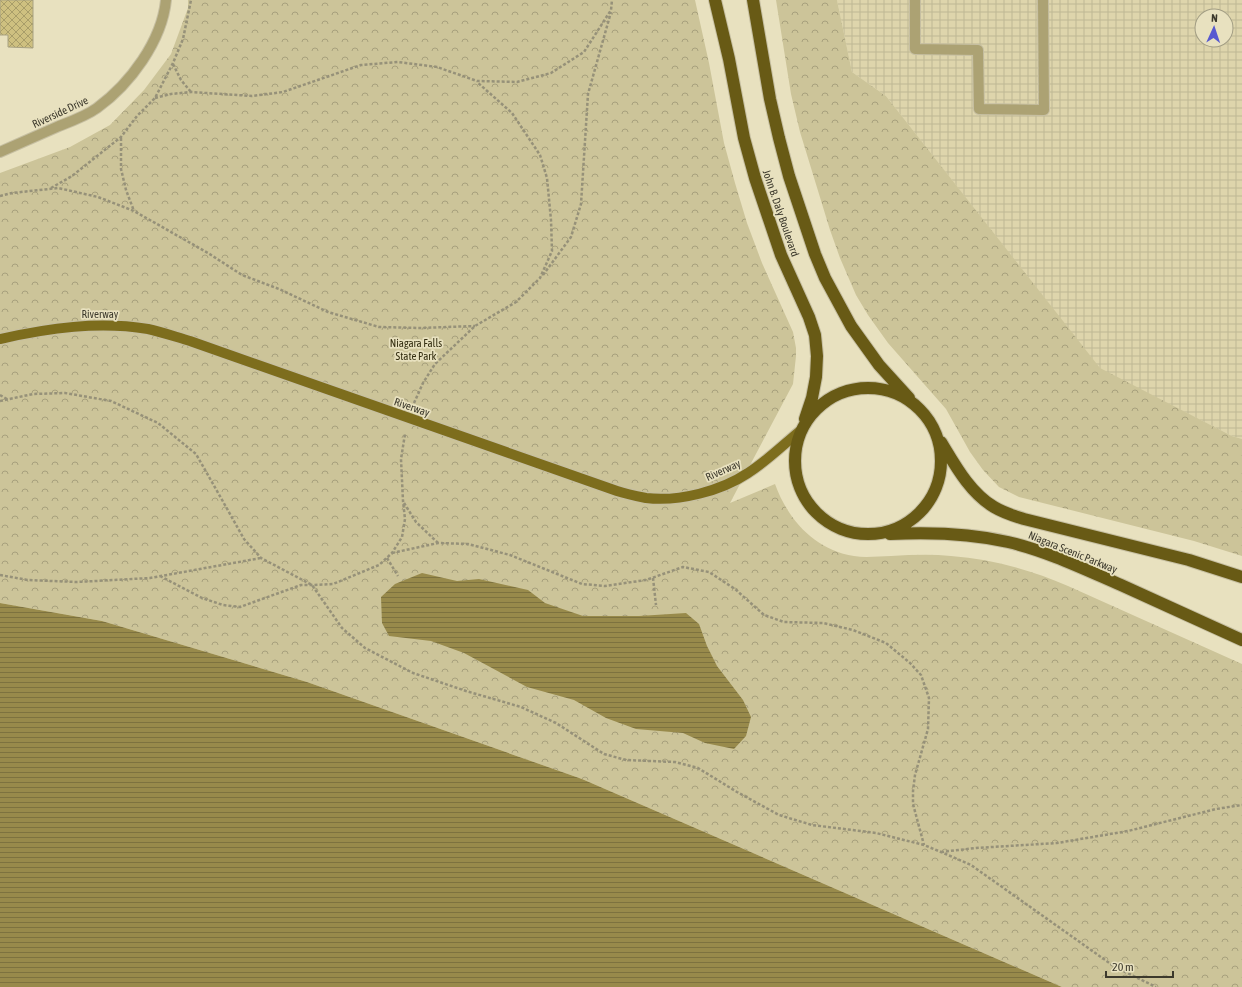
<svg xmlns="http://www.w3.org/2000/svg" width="1242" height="987" font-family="'Asap Condensed',sans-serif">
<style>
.industrial{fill:url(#industrial-grid);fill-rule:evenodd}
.park{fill:url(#park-crowns)}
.water{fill:url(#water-rules)}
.building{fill:url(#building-cross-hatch);stroke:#a8a282}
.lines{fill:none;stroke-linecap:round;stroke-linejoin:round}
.minor-casing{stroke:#c6bfa2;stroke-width:12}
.major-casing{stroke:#c6bfa2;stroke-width:12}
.highway-casing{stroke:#c6bfa2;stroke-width:14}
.path{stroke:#969179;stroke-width:2.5;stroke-dasharray:3 2;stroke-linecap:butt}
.minor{stroke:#aca273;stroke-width:10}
.major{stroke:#7d6d1d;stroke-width:10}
.highway{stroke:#685a15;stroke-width:12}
.labels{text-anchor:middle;stroke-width:3.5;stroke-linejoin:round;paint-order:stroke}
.street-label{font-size:11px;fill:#3c392c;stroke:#e8e1bf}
.park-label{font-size:11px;fill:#352f12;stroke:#e8e1bf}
</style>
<defs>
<pattern id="industrial-grid" width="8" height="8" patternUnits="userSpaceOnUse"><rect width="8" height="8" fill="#ded5ac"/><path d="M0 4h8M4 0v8" fill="none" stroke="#bfb894"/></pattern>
<pattern id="park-crowns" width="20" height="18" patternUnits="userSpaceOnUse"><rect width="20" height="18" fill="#ccc499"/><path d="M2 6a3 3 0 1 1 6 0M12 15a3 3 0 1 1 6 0" fill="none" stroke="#a7a07d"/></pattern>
<pattern id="water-rules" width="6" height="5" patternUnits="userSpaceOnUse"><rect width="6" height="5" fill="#988a4b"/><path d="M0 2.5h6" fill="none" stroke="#7d723f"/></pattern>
<pattern id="building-cross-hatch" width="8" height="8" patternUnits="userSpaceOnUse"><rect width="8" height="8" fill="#cec080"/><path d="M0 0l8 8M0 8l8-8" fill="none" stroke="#a89d69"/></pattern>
</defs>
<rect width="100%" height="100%" fill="#e8e1bf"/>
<path class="industrial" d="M837 0H1242V439L1232 436 1100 369 886 96 852 72ZM1202 16H1226V40H1202Z"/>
<path class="park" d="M188 0H695L709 63 724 143 735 183 747 223 762 263 793 332 796 348V356L793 384 730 503 775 484C788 520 815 550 854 556 866 558 879 556 891 556 911 555 931 554 951 556 992 559 1031 570 1068 586L1242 664V987H1062L582 779 307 682 102 621 0 603V173L70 147 110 125 144 90 171 54 188 8Z
M776 0H837L852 72 886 96 1100 368 1232 436 1242 439V556L1194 541 1019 497 999 487 983 470 970 452 946 409 888 343 868 315 856 295 840 258 830 230 800 132 791 94Z"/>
<path class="water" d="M422 573 457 581 479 579 528 590 545 603 583 616H639L686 613 699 624 707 646 717 666 743 700 751 717 746 736 734 749 705 743 683 733 636 729 606 718 574 700 527 687 464 653 431 641 389 636 382 623 381 597 395 584Z
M0 603 102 621 307 682 582 779 1062 987H0Z"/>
<path class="building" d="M0 0H33V48L8 47V35H0Z"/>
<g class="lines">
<defs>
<path id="minor" d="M915 0V49L978 50 979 109 1044 110 1043 0
M0 152C20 143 39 135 59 126 72 121 86 116 97 108 130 84 162 41 166 0"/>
<path id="major" d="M0 339C49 328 98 321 148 329 162 332 176 337 190 341L617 491C626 494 636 496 646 498 679 502 721 491 748 473 767 461 783 445 800 431"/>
<path id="highway" d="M715 0 729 59 744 138 755 178 781 255 809 317 815 335 817 356 816 377 812 398 805 419
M753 0 770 99 779 138 789 176 815 254 825 278 851 326 879 365 909 398
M795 461a73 73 0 1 1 146 0a73 73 0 1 1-146 0Z
M941 442C955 465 970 493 994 507 1004 513 1014 516 1024 519L1189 560 1242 577
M890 534C930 532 969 533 1008 542 1047 551 1084 569 1121 585 1161 603 1202 622 1242 640"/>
</defs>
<use href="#minor" class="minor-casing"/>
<use href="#major" class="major-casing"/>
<use href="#highway" class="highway-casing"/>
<path class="path" d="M173 64 181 80 191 92
M155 98 171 94 191 92 252 96 283 92 361 65 398 62 437 67 477 81 517 82 551 73 584 52 611 10 612 0
M121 138V169L126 190 134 211
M51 188 72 176 121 137 137 116 155 98 173 63 183 39 191 0
M0 196 12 193 58 188 98 197 134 211 208 253 242 275 279 289 328 312 379 327 420 328 475 326
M543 275 571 237 581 204 588 94 611 12
M0 395 7 399
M0 401 33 394 65 393 111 401 158 423 196 454 221 498 244 539 261 558 312 585 342 628 365 648 413 673 466 691 521 707 556 723 604 754 626 760 675 762 698 768 737 792 779 815 812 825 876 833 924 845 941 852 971 865 1115 967 1156 987
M414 403 423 383 435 364 475 326 516 302 540 278 552 251 551 220 547 178 540 155 512 113 477 82
M404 503 416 522 438 543
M392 553 438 543 468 544 510 555 582 584 605 586 646 580 683 567 709 572 735 589 764 615 784 622 823 623 853 630 886 643 910 663 921 675 929 698 928 729 915 775 913 791V804L924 845
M387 558 398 576
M0 575 28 580 77 582 150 578 261 558
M160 576 202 598 223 605 240 607 301 585H312L333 584 379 565 392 553 402 537 405 519 403 501 401 459 405 434
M653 578 656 605
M941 852 976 848 1057 843 1128 831 1216 809 1242 805"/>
<use href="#minor" class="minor"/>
<use href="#major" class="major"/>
<use href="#highway" class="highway"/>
</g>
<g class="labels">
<g class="street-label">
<text transform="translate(60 112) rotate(-25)" y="4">Riverside Drive</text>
<text transform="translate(781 213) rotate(71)" y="4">John B. Daly Boulevard</text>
<text x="100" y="318">Riverway</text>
<text transform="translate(412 407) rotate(19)" y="4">Riverway</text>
<text transform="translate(723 470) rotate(-24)" y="4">Riverway</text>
<text transform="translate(1073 552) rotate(22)" y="4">Niagara Scenic Parkway</text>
</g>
<g class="park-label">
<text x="416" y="347">Niagara Falls<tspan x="416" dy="13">State Park</tspan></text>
</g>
</g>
<g transform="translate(1214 28) rotate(3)"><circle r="19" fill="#e8e1bf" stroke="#a39e84"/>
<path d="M0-3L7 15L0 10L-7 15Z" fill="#5759d0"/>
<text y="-6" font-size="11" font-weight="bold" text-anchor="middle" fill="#3c392c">N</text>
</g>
<path d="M1106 971v6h67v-6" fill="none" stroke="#3c392c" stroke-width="2"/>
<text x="1112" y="971" font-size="12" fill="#3c392c" stroke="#e8e1bf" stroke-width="3" paint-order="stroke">20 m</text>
</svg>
